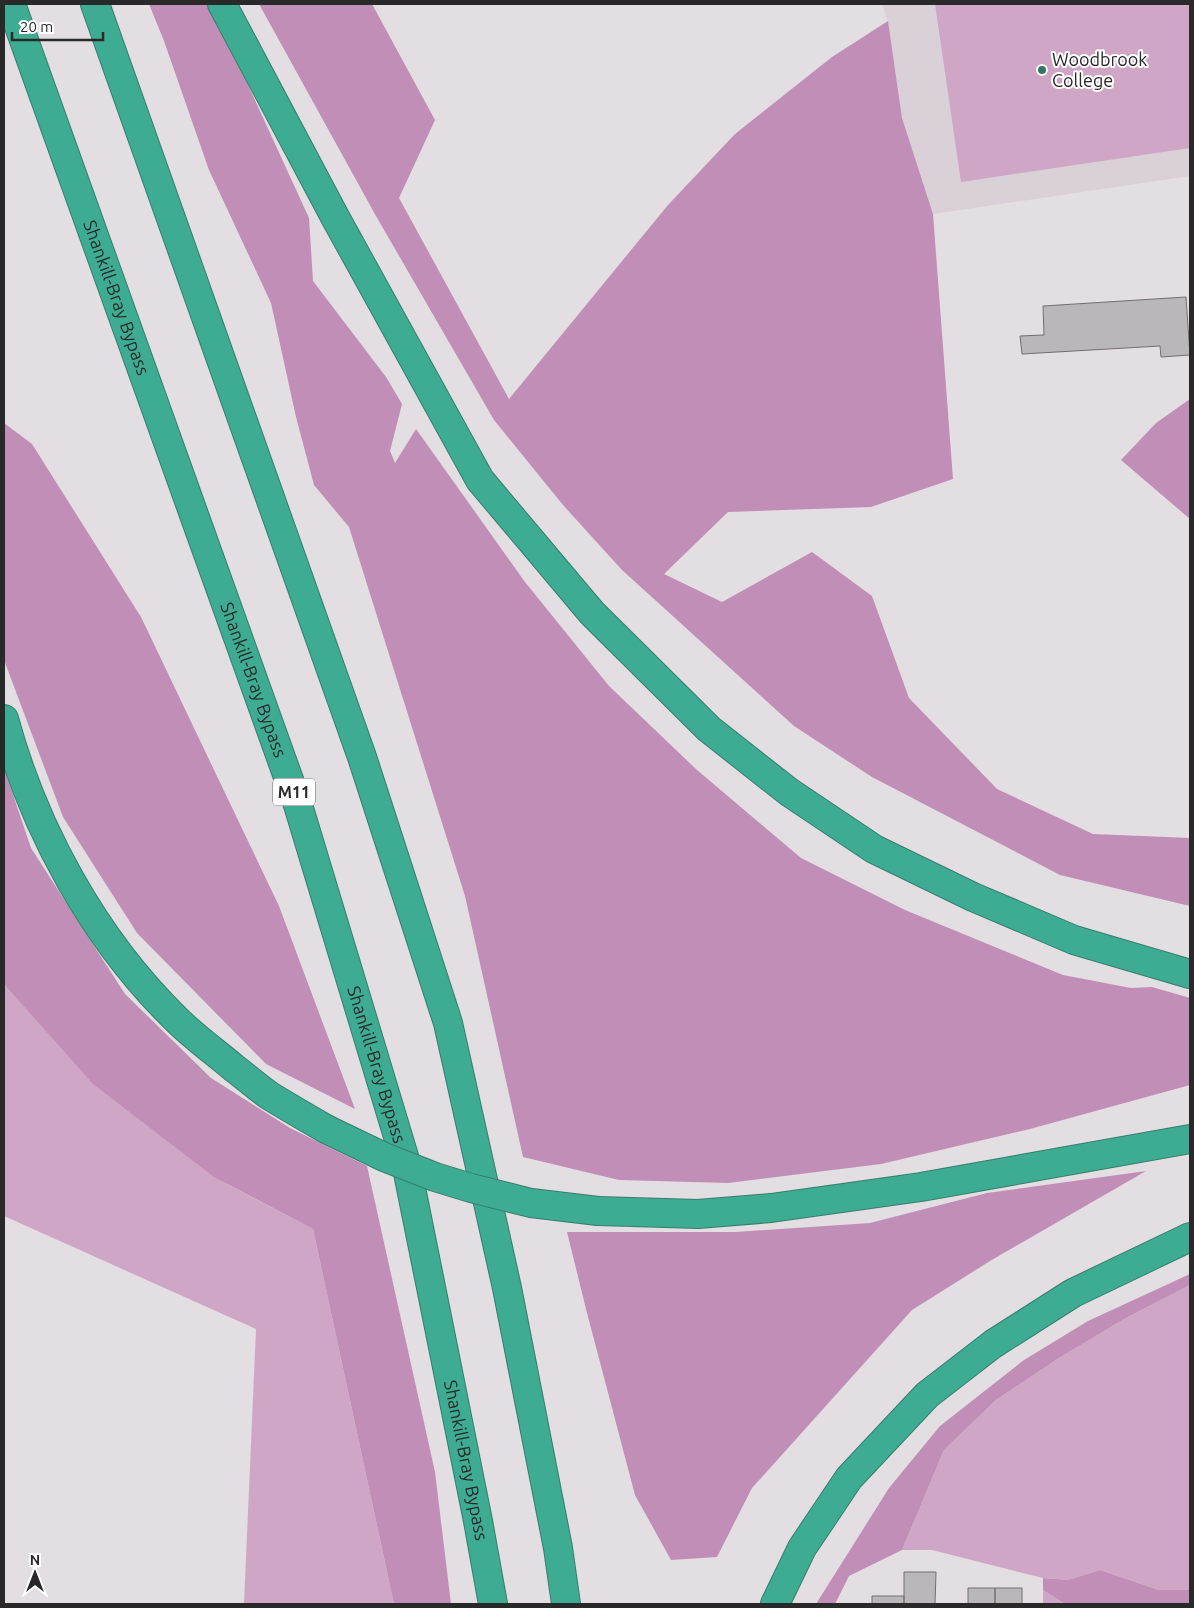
<svg xmlns="http://www.w3.org/2000/svg" width="1194" height="1608" font-family="Ubuntu,sans-serif">
<style>
.built{fill:#dad0d8}
.green{fill:#d0a6c7}
.forest{fill:#c18eb7}
.building{fill:#bab7ba;stroke:#726e71}
.lines{fill:none;stroke-linecap:round;stroke-linejoin:round}
.motorway-casing{stroke:#367e6e;stroke-width:30}
.motorway{stroke:#3dac93;stroke-width:28}
.motorway-bridge-casing{stroke:#367e6e;stroke-width:30;stroke-linecap:butt}
.motorway-bridge{stroke:#3dac93;stroke-width:28}
.poi-dot{fill:#347666;stroke:#fff;stroke-width:2}
.labels{text-anchor:middle;stroke-width:4;stroke-linejoin:round;paint-order:stroke}
.shield{fill:#fff;stroke:#6a696a;stroke-width:1}
.shield-label{font-size:16px;font-weight:bold;fill:#2a292a}
.poi-label{font-size:18px;fill:#2a292a;stroke:#fff;text-anchor:start}
.street-label{font-size:18px;fill:#2a292a;stroke:#fff}
</style>
<rect width="100%" height="100%" fill="#e2dee1"/>
<path class="built" d="M882 4H1190V176L933 214 902 118 888 21Z"/>
<path class="green" d="M935 4H1190V148L961 182Z
M4 982 227 1184 313 1229 394 1604H244L256 1329 4 1216Z
M1190 1285V1590H1159L1100 1570 1068 1580 1043 1578 932 1550H902L944 1450 996 1400 1059 1358 1126 1318Z
M1043 1590 1065 1604H1043Z"/>
<path class="forest" d="M149 4H211L309 218 313 281 386 377 402 404 390 451 395 463 416 429 525 582 609 686 697 770 801 858 905 910 1063 975 1131 988 1152 987 1190 998V1085L1030 1129 881 1164 728 1183 619 1180 523 1157 465 896 349 527 314 485 296 417 271 303 209 170 164 41Z
M259 4H372L435 120 399 198 509 399 668 205 735 134 832 57 888 21 902 118 933 214 953 479 871 507 728 512 664 574 722 602 812 552 872 596 909 698 997 789 1093 834 1190 838V906L1060 875 872 777 794 726 622 570 563 505 494 420 376 216Z
M1190 399V519L1121 460 1156 423Z
M4 423 32 444 141 617 279 906 355 1109 266 1064 137 933 63 817 4 660Z
M4 768 31 848 125 994 211 1078 290 1128 367 1166 435 1472 451 1604H394L313 1229 214 1177 93 1084 4 984Z
M1146 1171 990 1261 912 1310 752 1488 717 1557 671 1560 635 1495 587 1313 567 1232H736L870 1223 987 1193Z
M1190 1274V1285L1126 1318 1059 1358 996 1400 944 1450 902 1550 849 1576 835 1604H816L889 1488 940 1426 1024 1360 1088 1321Z
M1100 1570 1159 1590H1190V1604H1065L1043 1590V1578L1068 1580Z"/>
<path class="building" d="M1186 297 1190 355 1161 357 1160 346 1022 354 1020 336 1044 335 1043 306Z
M904 1572H936L935 1604H904Z
M968 1588H995V1604H968Z
M995 1588H1022V1604H995Z
M872 1596H904V1604H872Z"/>
<g class="lines">
<defs>
<g id="motorway">
<path id="s1" d="M11 4 298 805 406 1163 478 1521 493 1604"/>
<path d="M95 4 362 757 448 1023 507 1288 558 1548 566 1604"/>
<path d="M222 4 335 217 480 480 592 613 709 729 789 792 874 849 973 897 1074 940 1190 974"/>
<path d="M4 719C34 829 94 939 176 1019 194 1037 215 1052 234 1068 246 1077 258 1088 270 1096 288 1107 307 1118 326 1129"/>
<path d="M598 1211 698 1214 771 1208 921 1187 1190 1139"/>
<path d="M775 1604 802 1548 849 1478 927 1395 993 1344 1073 1293 1190 1237"/>
</g>
</defs>
<use href="#motorway" class="motorway-casing"/>
<use href="#motorway" class="motorway"/>
<defs>
<path id="motorway-bridge" d="M326 1129 384 1157 435 1177 471 1188 531 1203 598 1211"/>
</defs>
<use href="#motorway-bridge" class="motorway-bridge-casing"/>
<use href="#motorway-bridge" class="motorway-bridge"/>
</g>
<circle class="poi-dot" cx="1042" cy="70" r="5"/>
<g class="labels">
<rect class="shield" x="273" y="778.5" width="42" height="27" rx="4"/>
<g class="shield-label">
<text x="294" y="798">M11</text>
</g>
<g class="poi-label">
<text x="1052" y="66">Woodbrook<tspan x="1052" dy="21">College</tspan></text>
</g>
<g class="street-label">
<text dy="6" stroke="none"><textPath href="#s1" startOffset="312">Shankill-Bray Bypass</textPath></text>
<text dy="6" stroke="none"><textPath href="#s1" startOffset="718">Shankill-Bray Bypass</textPath></text>
<text dy="6" stroke="none"><textPath href="#s1" startOffset="1122">Shankill-Bray Bypass</textPath></text>
<text dy="6" stroke="none"><textPath href="#s1" startOffset="1528">Shankill-Bray Bypass</textPath></text>
</g>
</g>
<rect width="1194" height="1608" fill="none" stroke="#2a292a" stroke-width="10"/>
<g transform="translate(35 1573)" stroke="#ffffff" stroke-width="4" paint-order="stroke">
<path d="M0-4L9 19L0 12L-9 19Z" fill="#2a292a"/>
<text y="-8" font-size="14" font-weight="bold" text-anchor="middle" fill="#2a292a">N</text>
</g>
<path d="M12 32v8h91v-8" fill="none" stroke="#2a292a" stroke-width="2.5"/>
<text x="20" y="32" font-size="15" fill="#2a292a" stroke="#ffffff" stroke-width="4" paint-order="stroke">20 m</text>
</svg>
